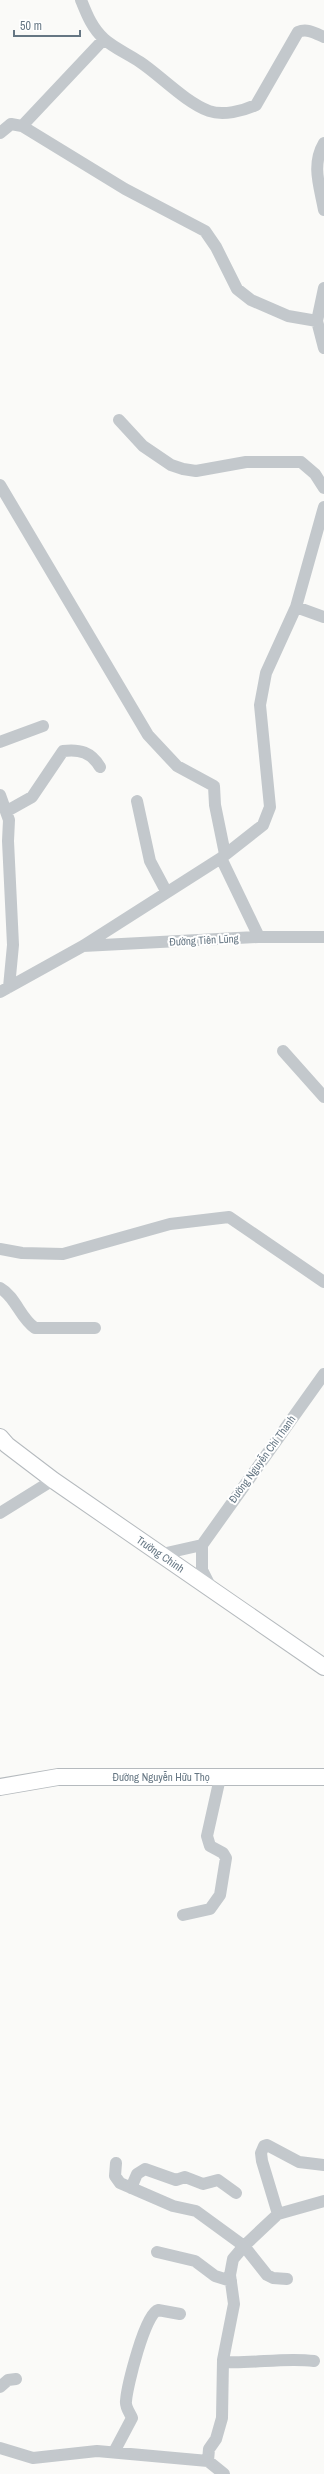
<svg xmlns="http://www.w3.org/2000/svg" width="324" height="2474" font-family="'Archivo Narrow',sans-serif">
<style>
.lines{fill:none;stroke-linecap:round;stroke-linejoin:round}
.major-casing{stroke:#b5babe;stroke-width:18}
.minor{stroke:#c3c8cc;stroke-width:12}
.major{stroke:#fff;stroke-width:16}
.labels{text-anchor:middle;stroke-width:4;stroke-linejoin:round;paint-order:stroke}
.street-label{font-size:11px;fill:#657683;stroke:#fff}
</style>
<rect width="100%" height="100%" fill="#fafaf8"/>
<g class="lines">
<defs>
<g id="major">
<path id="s1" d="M0 1437 7 1445 53 1480 324 1667"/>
<path id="s2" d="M0 1787 58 1777H324"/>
</g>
</defs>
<use href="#major" class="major-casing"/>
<path class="minor" d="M81 0C87 15 92 28 104 39 114 48 128 54 140 62 161 76 185 102 209 111 223 116 243 111 256 105L298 32C307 28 315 33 324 37
M22 126 104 39
M0 133 11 124 22 126 125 189 205 231 216 247 237 289 251 300 288 316 317 321
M324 143C311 165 320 187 324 210
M324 288 317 321 324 348
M119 420 143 446 171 465 183 469 196 471 246 462H301L315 474 324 488
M0 485 148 735 177 766 214 786 215 805 225 854
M296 607 324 617
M0 742 43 726
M0 795 9 820 8 841 13 945 9 987
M137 801 150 861 166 891
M7 811 32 797 63 751C80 749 91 752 100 767
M221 858 259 937
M83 946 258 937H324
M0 992 83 946 221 858 263 825 270 807 260 705 266 673 296 607 324 507
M283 1051 324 1097
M0 1249 22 1253 63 1254 170 1224 229 1217 324 1282
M0 1288C16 1297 20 1318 35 1328H95
M0 1513 53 1480
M202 1545V1570L211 1588
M162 1554 202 1545 324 1374
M183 1915 210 1909 220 1895 226 1858 223 1853 210 1846 207 1836 220 1778
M116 2163 115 2176 120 2183 173 2206 196 2211 244 2246 267 2275 273 2278 287 2279
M131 2188 137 2174 145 2169 176 2180 185 2177 203 2184 218 2180 236 2193
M278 2214 262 2161 261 2153 264 2146 267 2145 299 2162 324 2165
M157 2252 195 2261 215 2276 231 2281
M223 2362C254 2364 284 2357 314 2361
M0 2387 8 2380 16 2379
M0 2448 33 2458 97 2451 208 2461 224 2474
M114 2452 132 2418C130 2413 125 2407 126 2401 127 2387 145 2313 158 2310L180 2314
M208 2461 209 2449 216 2439 222 2418 223 2360 234 2304 230 2275 233 2259 244 2246 278 2214 324 2201"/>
<use href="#major" class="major"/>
</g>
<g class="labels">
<g class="street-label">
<text transform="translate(204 940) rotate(-3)" y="4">Đường Tiên Lũng</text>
<text transform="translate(262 1459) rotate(-54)" y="4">Đường Nguyễn Chí Thanh</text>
<text dy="4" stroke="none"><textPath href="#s1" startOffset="199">Trường Chinh</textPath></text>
<text dy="4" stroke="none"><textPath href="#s2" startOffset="162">Đường Nguyễn Hữu Thọ</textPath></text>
</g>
</g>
<path d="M14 30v6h66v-6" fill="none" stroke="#657683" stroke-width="2"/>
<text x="20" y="30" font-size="12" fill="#657683" stroke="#ffffff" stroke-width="3" paint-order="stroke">50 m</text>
</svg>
